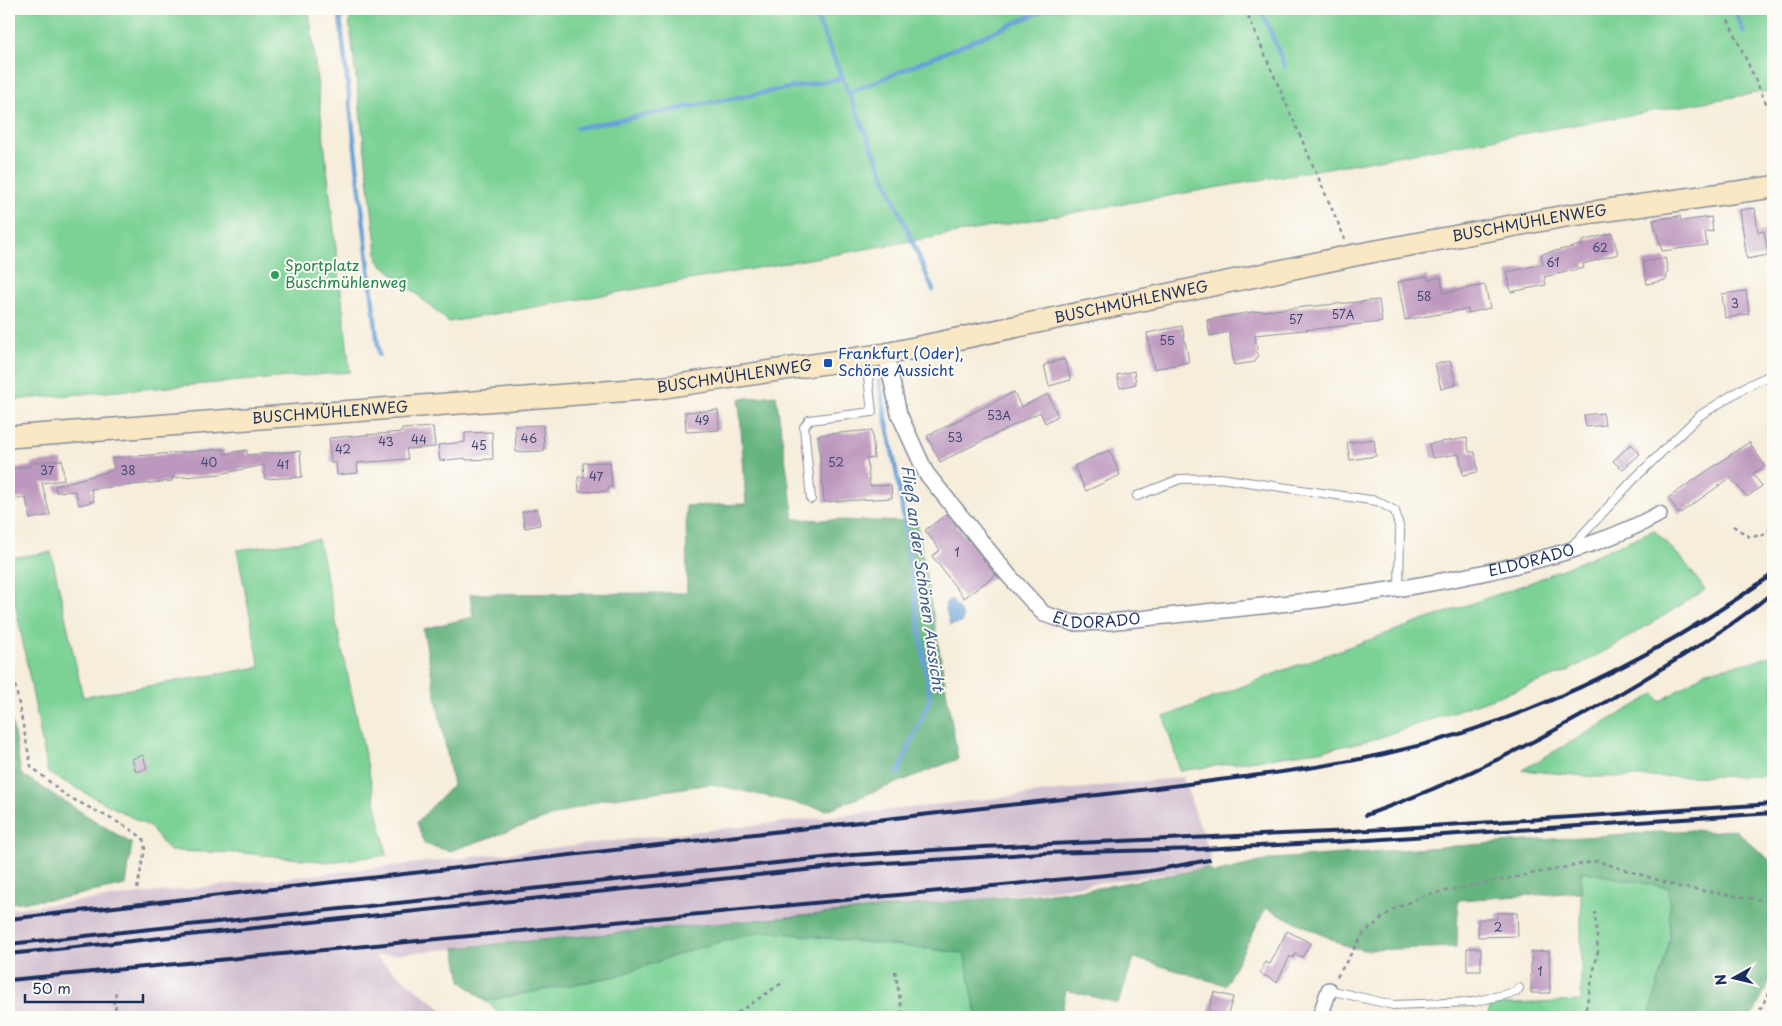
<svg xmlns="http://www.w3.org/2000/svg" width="1782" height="1026" font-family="'Playpen Sans',sans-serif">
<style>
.industrial{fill:#d0bdce}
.green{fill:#7cd295;stroke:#4c807a}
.forest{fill:#65b47e;stroke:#40726e}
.water{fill:#68a1d7;stroke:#42689a}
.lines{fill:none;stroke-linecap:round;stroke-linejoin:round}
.stream{stroke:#68a1d7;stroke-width:4.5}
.building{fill:#bd98be}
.lane-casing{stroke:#888e9c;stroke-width:10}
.street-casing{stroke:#888e9c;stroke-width:18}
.secondary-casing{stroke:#888e9c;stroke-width:24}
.path{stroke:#888e9c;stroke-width:2.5;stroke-dasharray:4 4;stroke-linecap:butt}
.lane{stroke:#fff;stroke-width:8}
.street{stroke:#fff;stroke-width:15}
.secondary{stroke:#fae7c3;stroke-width:21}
.rail{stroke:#1b2f5e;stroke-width:4}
.leisure-dot{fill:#2e9e5b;stroke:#fdfcf7;stroke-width:2}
.transit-dot{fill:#1a4fb4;stroke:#fdfcf7;stroke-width:2}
.labels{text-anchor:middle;stroke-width:4;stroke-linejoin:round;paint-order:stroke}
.number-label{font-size:12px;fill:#444976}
.street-label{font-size:15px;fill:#1b2f5e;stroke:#fdfcf7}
.leisure-label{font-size:15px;fill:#27864d;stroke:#fdfcf7;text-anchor:start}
.transit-label{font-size:15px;fill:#164399;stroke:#fdfcf7;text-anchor:start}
.water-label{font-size:16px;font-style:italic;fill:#3a5d8e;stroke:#fdfcf7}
</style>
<rect width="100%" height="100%" fill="#fdfcf7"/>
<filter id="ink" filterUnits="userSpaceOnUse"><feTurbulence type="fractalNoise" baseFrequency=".02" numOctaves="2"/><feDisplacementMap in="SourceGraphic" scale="10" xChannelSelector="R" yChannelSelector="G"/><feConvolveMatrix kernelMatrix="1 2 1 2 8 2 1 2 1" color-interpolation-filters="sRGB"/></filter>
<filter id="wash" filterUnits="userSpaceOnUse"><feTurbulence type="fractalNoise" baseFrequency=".0096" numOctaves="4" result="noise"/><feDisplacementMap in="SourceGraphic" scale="20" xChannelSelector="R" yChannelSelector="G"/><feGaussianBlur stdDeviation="1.12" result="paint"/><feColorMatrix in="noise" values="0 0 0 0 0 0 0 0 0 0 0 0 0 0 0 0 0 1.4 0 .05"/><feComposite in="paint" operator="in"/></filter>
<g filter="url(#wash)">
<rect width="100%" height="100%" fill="#f6edda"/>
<path class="industrial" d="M1183 777 1211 858 1208 868 935 905 374 956 452 1017H9V909Z"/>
<path class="green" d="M9 9H309L350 372 9 400Z
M348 9H1773V90L449 322 378 261Z
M1654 530 1684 561 1705 590 1616 645 1566 672 1516 690 1375 739 1325 750 1180 771 1164 717 1284 670 1532 582Z
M318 539 387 855 328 862 244 853 169 851 150 827 48 773 9 571V558L51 552 83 697 260 667 237 550Z
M1773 654V776L1596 777 1522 770 1655 694 1660 702 1707 671 1756 661Z
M1581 871 1669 888 1670 940 1649 1017H1487L1491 1005 1581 1001Z
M763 931 965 953 977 1017H506L485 1001 617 976 693 949Z"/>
<path class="forest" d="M776 395 794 519 917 522 958 759 827 810 712 784 600 800 450 851 424 844 417 822 453 785 423 629 473 617 470 594 687 593 686 506 746 504 739 399Z
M9 705 21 774 132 844 126 885 62 898 9 903Z
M1734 829 1773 863V974L1752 1017H1649L1670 940 1669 888 1581 871V892L1458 900 1457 947 1364 950 1346 946 1266 908 1225 985 1134 958 1118 1003 1066 990 1061 1017H977L964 953 763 931 693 949 617 976 485 1001 461 981 455 948 1092 889 1208 868 1214 873 1273 859 1611 835 1692 830 1711 832Z"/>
<path class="water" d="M951 599 963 616 962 623 950 625 945 604Z"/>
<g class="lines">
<path class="stream" d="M339 9 379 355
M813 9 933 290
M1261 9 1285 67
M1734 9 1744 33
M849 93 1048 9
M577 128 842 78
M879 381 898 481 930 699 898 774"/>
</g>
<g id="blocks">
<path class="building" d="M1755 208 1758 232 1764 231 1768 255 1747 259 1740 210Z
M1680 216 1681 221 1711 217 1713 231 1705 232 1707 245 1662 251 1653 220Z
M1612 233 1618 254 1583 264 1584 268 1544 277 1546 285 1511 292 1507 272 1543 264 1541 254 1583 245 1582 241Z
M1665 258 1668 271 1666 280 1647 284 1643 262Z
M1427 276 1428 280 1441 277 1443 293 1485 285 1490 308 1468 313V309L1405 320 1398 282Z
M1746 291 1749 314 1725 318 1722 294Z
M1379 300 1382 322 1255 335 1258 356 1255 362 1234 365 1229 332 1210 336 1207 320 1252 312Z
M1182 326 1189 362 1154 369 1147 333Z
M1064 359 1071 380 1049 386 1044 365Z
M1450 361 1456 385 1441 389 1435 364Z
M1134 371 1136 384 1120 388 1117 375Z
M1014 392 1021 407 1048 394 1058 416 1045 423 1040 412 940 462 927 436Z
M718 410 719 430 686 432 685 412Z
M1603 413 1605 425 1586 427 1584 415Z
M543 425 544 451 516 452 515 426Z
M433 427 435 447 406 449 408 459 357 463 358 473 337 475 336 463H331L329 438 402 432V429Z
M872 430 874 458 867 459 870 486 891 485 892 498 824 502 818 435Z
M492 432 493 459 466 460 465 458 440 461 438 445 465 442V433Z
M1467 438 1469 452H1475L1478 472 1463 475 1459 454 1432 458 1429 444Z
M1374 439 1376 456 1350 460 1347 443Z
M1749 442 1765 466 1753 474 1762 486 1747 497 1730 478 1679 514 1668 498Z
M1631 444 1640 454 1622 470 1613 461Z
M224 449V454L247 450V455L300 451 302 477 265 479 264 465 220 474 171 478 172 481 91 489 94 501 79 505 75 491 56 492 55 486 114 470 112 458Z
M1109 450 1120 475 1086 491 1074 466Z
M62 460 64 480 42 483 50 515 30 519 26 498 9 500V469L32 466 31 463Z
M610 462 612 487H608V491L579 492 578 477H584L583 463Z
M537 509 540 525 525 528 522 512Z
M947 514 996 575 964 598 932 556 940 550 925 530Z
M143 755 147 769 136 772 132 759Z
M1497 913H1517L1518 936 1478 937V919H1497Z
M1287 931 1311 943 1302 957 1295 954 1293 958 1290 956 1277 982 1260 973 1265 962 1270 964Z
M1467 948H1481V971H1467Z
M1549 951 1550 993H1531V952Z
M1214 992 1233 997 1227 1017 1208 1013Z"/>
</g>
</g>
<g filter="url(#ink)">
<use href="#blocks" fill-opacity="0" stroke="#888e9c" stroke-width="1"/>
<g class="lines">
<defs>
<path id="lane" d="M1137 496 1180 479 1220 478 1377 501 1395 511 1400 530 1399 590
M811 499 804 427 809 420 872 412 866 359
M1571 547 1635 478 1699 416 1745 387 1773 374
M1329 990 1393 1005 1473 1002 1516 992 1519 988"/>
<g id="street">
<path id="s1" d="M886 354 899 414 926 473 1009 576 1044 614 1073 623 1109 622C1245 607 1383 598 1517 565 1565 553 1615 539 1659 514"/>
<path d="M1320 1017 1329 990"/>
</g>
<g id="secondary">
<path id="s2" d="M9 437 658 388 886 354 1355 255 1565 216 1773 187"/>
</g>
</defs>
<use href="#lane" class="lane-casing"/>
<use href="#street" class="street-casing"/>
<use href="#secondary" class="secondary-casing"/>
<path class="path" d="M1245 9 1345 239
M1728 20 1773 118
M1733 526 1750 537 1763 535 1773 526
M9 654 31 766 65 795 125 826 143 838 145 849 137 889
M895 971 903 1017
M1337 977 1363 934 1392 910 1425 895 1597 861 1680 887 1773 902
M112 1017 116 1006 113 1005 117 988
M731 1017 782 983
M1584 1017 1598 951 1595 912
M1756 1017 1773 985"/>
<use href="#lane" class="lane"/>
<use href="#street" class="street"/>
<use href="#secondary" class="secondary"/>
<path class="rail" d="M1366 815C1462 781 1551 735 1638 683 1684 655 1732 627 1773 592
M9 919 1141 790C1222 779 1304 772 1384 754 1526 723 1655 658 1773 574
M9 944 852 855 983 847 1353 831 1773 804
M9 954 852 865 1042 853 1202 849 1353 841 1773 813
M9 980 1149 871 1209 860"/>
</g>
</g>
<circle class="leisure-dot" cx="275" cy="275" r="5"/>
<rect class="transit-dot" x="823" y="358" width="10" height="10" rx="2.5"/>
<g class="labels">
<g class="number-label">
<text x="1600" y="252">62</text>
<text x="1553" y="267">61</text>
<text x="1424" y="301">58</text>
<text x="1735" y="308">3</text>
<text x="1343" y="319">57A</text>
<text x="1296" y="324">57</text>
<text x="1167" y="345">55</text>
<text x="999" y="420">53A</text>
<text x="702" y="425">49</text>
<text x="955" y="442">53</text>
<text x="529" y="443">46</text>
<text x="419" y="444">44</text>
<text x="386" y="446">43</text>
<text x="479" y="450">45</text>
<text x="343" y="454">42</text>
<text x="209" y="467">40</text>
<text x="836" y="467">52</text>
<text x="283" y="469">41</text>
<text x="47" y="475">37</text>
<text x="128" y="475">38</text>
<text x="596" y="481">47</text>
<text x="957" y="557">1</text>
<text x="1498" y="932">2</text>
<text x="1540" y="976">1</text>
</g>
<g class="street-label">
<text dy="5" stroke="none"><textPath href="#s2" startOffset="1538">BUSCHMÜHLENWEG</textPath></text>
<text dy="5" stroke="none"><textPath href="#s2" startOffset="1132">BUSCHMÜHLENWEG</textPath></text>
<text dy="5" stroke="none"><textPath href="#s2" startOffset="728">BUSCHMÜHLENWEG</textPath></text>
<text dy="5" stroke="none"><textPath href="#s2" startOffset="322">BUSCHMÜHLENWEG</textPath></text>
<text dy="5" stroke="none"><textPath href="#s1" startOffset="804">ELDORADO</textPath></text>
<text dy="5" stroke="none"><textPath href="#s1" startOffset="364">ELDORADO</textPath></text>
</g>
<g class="leisure-label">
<text x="285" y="271">Sportplatz<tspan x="285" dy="17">Buschmühlenweg</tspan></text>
</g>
<g class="transit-label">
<text x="838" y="359">Frankfurt (Oder),<tspan x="838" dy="17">Schöne Aussicht</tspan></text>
</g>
<g class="water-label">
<text transform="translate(923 578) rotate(82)" y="6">Fließ an der Schönen Aussicht</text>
</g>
</g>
<rect width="1782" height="1026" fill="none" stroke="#fdfcf7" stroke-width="30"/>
<g transform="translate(1734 978) rotate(262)" stroke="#fdfcf7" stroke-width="4" paint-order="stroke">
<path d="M0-4L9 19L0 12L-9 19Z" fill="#1b2f5e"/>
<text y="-8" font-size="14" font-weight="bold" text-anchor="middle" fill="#1b2f5e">N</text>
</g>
<path d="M25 994v8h118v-8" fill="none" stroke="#1b2f5e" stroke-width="2.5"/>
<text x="32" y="994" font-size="15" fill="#1b2f5e" stroke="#fdfcf7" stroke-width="4" paint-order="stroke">50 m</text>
</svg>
